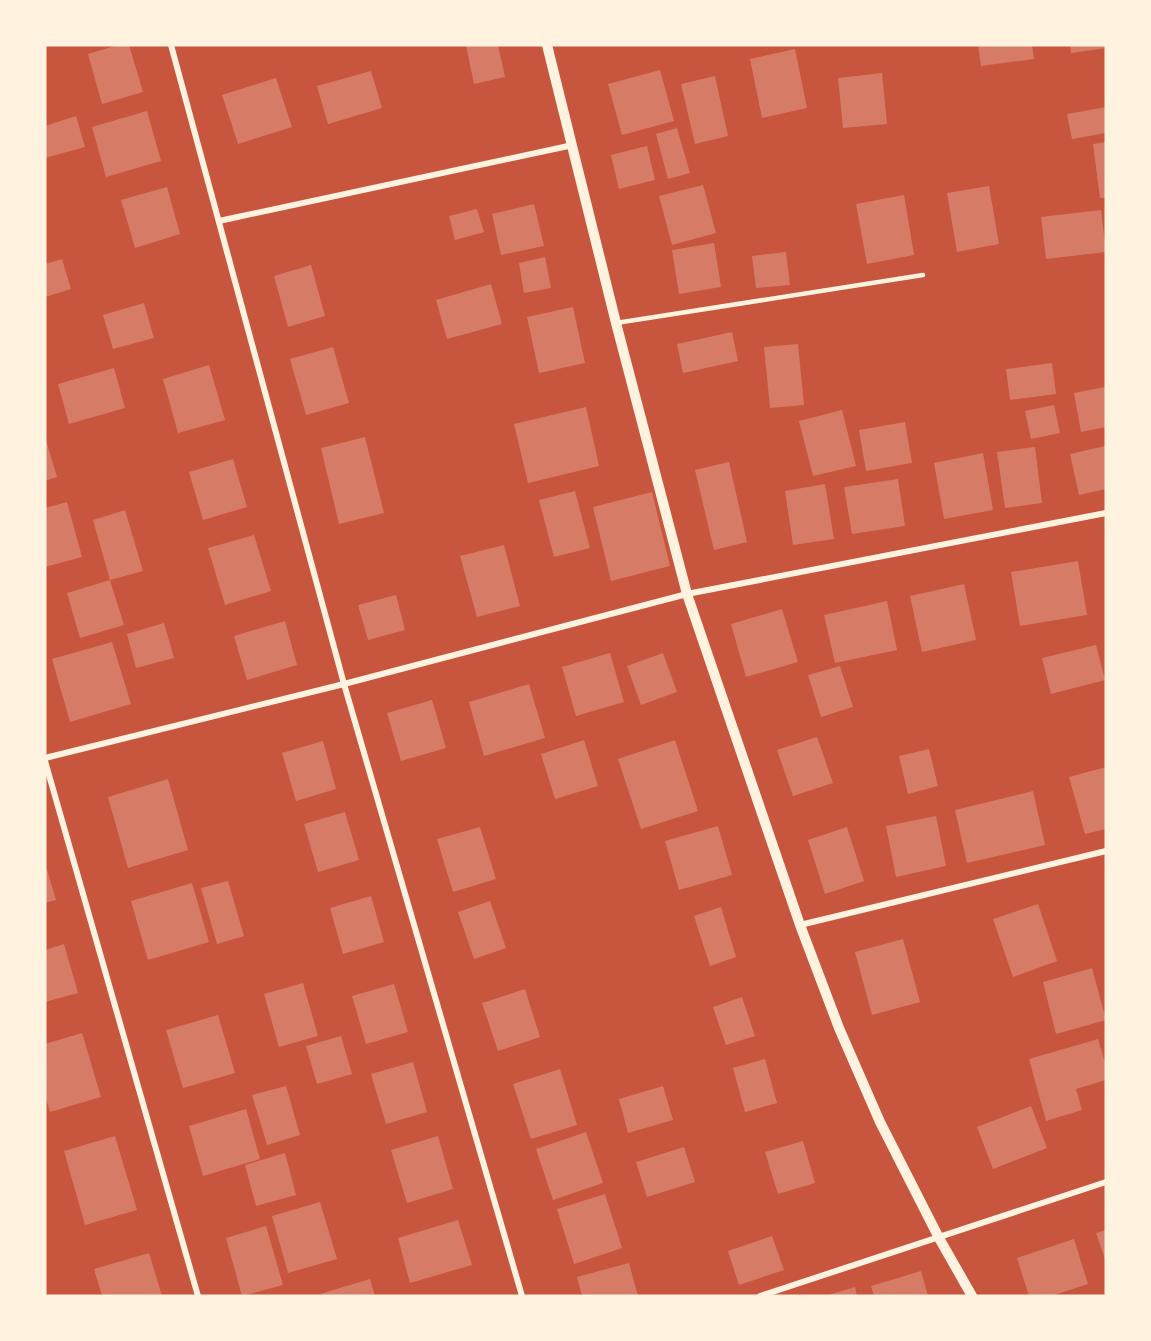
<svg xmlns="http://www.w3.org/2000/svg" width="1151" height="1341" font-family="'Nunito Sans',sans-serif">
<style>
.building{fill:#d67c66}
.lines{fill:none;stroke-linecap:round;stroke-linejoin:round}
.service{stroke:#fff3e0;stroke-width:4.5}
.minor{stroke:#fff3e0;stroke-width:6}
.tertiary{stroke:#fff3e0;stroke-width:10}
</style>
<rect width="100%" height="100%" fill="#c8553d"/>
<path class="building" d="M118 45H129L143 92 102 104 88 54Z
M466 45H498L505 77 474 84Z
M978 45H1032L1034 59 981 66Z
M1070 45H1106V48L1071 53Z
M795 49 807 108 762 118 750 59Z
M660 70 674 121 622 135 608 84Z
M371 71 382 108 328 124 317 86Z
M882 73 887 124 843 128 838 78Z
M715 76 728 136 695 144 681 84Z
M276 78 292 127 238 144 222 95Z
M1106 107V133L1072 139 1067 114Z
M147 111 161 161 106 177 92 127Z
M76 116 85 147 45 158V126Z
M677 128 690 173 668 179 656 134Z
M1106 142V198H1100L1093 144Z
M647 146 655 180 619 189 611 155Z
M703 185 716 233 672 245 659 196Z
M989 186 999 244 957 252 947 193Z
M167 187 180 234 135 248 121 200Z
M904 195 914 255 867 264 856 204Z
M534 204 544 246 501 255 492 214Z
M477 209 484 232 455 240 449 216Z
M1101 210 1106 252 1046 259 1041 217Z
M714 243 721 287 679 294 672 250Z
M786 252 790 285 756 288 752 256Z
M545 257 551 288 524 293 519 263Z
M62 259 71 289 45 297V264Z
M311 265 325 316 288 327 274 276Z
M491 284 502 324 447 339 436 300Z
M144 303 154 338 113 349 103 315Z
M573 307 585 363 539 373 527 317Z
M732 332 738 361 683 373 677 344Z
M798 344 804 405 770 408 764 347Z
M333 347 349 403 306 415 290 359Z
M1052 363 1056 394 1010 400 1006 369Z
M209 365 225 420 178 433 163 379Z
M114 368 125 408 69 424 58 384Z
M1105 387 1106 427 1081 432 1074 393Z
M1054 405 1060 433 1031 439 1025 411Z
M586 407 599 466 528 483 514 424Z
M842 410 856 466 813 476 799 421Z
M905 422 912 463 866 471 859 430Z
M45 437 57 477 45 481Z
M365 437 384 513 339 524 321 448Z
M1105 446 1106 489 1079 495 1070 454Z
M1035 447 1042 503 1005 508 997 452Z
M983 453 993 510 944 519 934 463Z
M233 459 247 507 203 520 189 472Z
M729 462 747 542 714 550 695 470Z
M898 479 905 526 852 534 844 487Z
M825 484 834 539 793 545 785 491Z
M575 491 590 548 554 557 539 500Z
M652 492 670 566 611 581 593 507Z
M67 502 82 557 45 567V508Z
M125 510 143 571 110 580 93 520Z
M254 535 271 591 225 605 208 548Z
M504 545 520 606 477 617 460 556Z
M1078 561 1087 615 1020 626 1011 572Z
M110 580 124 625 80 638 67 593Z
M964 584 976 640 922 652 910 596Z
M396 595 405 630 368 640 358 605Z
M887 601 897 650 835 663 824 615Z
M782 609 798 662 746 677 731 624Z
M285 621 297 665 247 680 234 636Z
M164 623 174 658 136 668 127 634Z
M112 642 131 704 70 722 52 659Z
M1096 645 1105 680 1051 694 1042 658Z
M610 653 624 702 576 716 562 667Z
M663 653 677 692 641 705 627 666Z
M840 666 853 707 821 717 808 675Z
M529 684 545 738 484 756 469 702Z
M432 700 446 748 401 761 387 713Z
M817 737 833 783 793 796 777 750Z
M584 740 598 786 555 799 541 754Z
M675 740 698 811 641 829 618 759Z
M323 741 336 789 296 801 282 753Z
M929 749 938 786 908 794 899 756Z
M1106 767V829L1085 834 1069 777Z
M168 779 188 850 128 868 108 797Z
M1033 791 1045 845 967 863 955 810Z
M345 812 359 860 318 872 304 824Z
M936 816 946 866 896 877 886 826Z
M718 826 732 875 679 890 665 841Z
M480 827 496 879 453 892 437 839Z
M847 827 864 881 825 894 808 840Z
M45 863 56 900 45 903Z
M228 881 244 936 217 944 201 888Z
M192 883 209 942 148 960 131 901Z
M371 896 384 942 343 954 330 908Z
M490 901 506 948 474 959 458 912Z
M1038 904 1057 961 1013 977 993 919Z
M721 907 736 957 710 966 694 916Z
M903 939 920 1002 872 1015 855 952Z
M64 944 78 993 45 1002V950Z
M1092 968 1106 1020 1056 1034 1043 982Z
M303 983 318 1036 279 1047 264 994Z
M394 984 408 1032 366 1044 352 996Z
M525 989 540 1037 498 1051 482 1003Z
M742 997 755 1036 726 1045 713 1007Z
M218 1015 235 1073 183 1088 166 1030Z
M82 1033 101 1097 50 1112 45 1096V1044Z
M341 1036 352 1074 317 1084 306 1046Z
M1098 1039 1106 1066V1080L1076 1089 1082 1110 1046 1121 1029 1059Z
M765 1059 777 1103 745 1112 733 1068Z
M413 1062 427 1112 386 1124 371 1074Z
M560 1069 577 1125 531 1139 513 1084Z
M286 1086 300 1135 267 1145 252 1095Z
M663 1086 673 1120 628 1133 619 1099Z
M1031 1106 1047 1148 993 1169 977 1127Z
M246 1109 260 1159 203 1176 189 1126Z
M586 1132 603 1183 553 1200 536 1149Z
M115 1136 137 1210 85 1225 64 1151Z
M438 1136 453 1189 407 1203 391 1150Z
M803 1141 815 1183 778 1194 765 1152Z
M684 1147 695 1182 647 1197 636 1162Z
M285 1153 296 1195 256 1206 245 1165Z
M605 1194 622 1248 574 1264 557 1209Z
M320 1202 337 1259 288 1273 272 1216Z
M458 1220 472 1265 410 1283 398 1238Z
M266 1226 283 1285 242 1296 226 1238Z
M1106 1230V1262L1096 1233Z
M772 1236 784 1270 739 1285 728 1251Z
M1074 1239 1088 1284 1051 1296H1029L1017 1258Z
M149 1253 162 1296H102L94 1269Z
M629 1263 638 1296H582L577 1277Z
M921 1271 928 1296H874L871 1286Z
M370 1279 375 1296H321L320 1294Z
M855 1287 857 1296H828V1295Z"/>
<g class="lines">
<path class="service" d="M616 323 923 275"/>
<path class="minor" d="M171 45 344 684 522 1296
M219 221 573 145
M45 758 344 684 687 594 1106 513
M45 761 198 1296
M800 925 1106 851
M760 1296 1106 1182"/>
<path class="tertiary" d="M547 45 616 323 687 594 800 925 839 1028 880 1122 939 1238 972 1296"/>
</g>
<rect width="1151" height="1341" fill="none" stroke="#fff3e0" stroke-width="93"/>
</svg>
